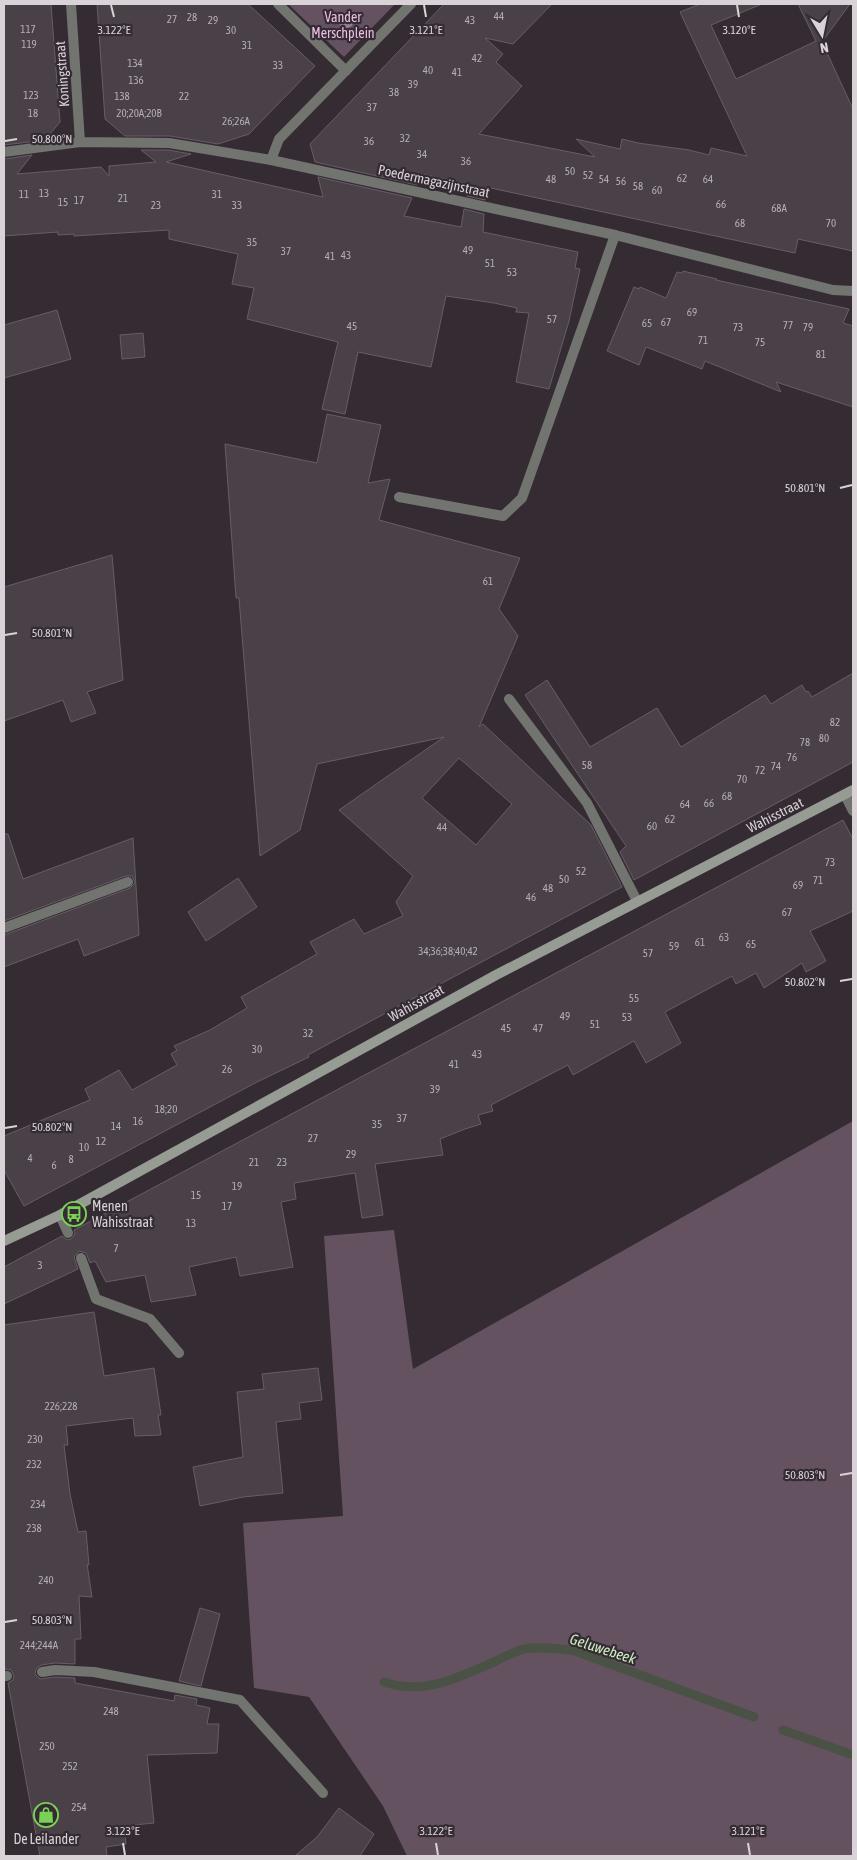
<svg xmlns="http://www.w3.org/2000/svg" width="857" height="1860" font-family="'Asap Condensed',sans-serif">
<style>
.green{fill:#655261}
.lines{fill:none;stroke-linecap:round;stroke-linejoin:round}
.stream{stroke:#4a5246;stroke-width:9}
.building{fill:#4a4048;stroke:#685d66;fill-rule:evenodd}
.lane{stroke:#71746f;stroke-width:10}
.street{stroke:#71746f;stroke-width:10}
.secondary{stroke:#969c93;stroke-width:10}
.tree{fill:#9a7c94}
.ticks{fill:none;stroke:#d9d3d8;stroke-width:2}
.labels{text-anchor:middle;stroke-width:4.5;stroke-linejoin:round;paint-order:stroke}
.number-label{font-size:11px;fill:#b5aeb4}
.park-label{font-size:14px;fill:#ecbfe4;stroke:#352b33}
.street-label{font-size:14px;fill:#d9d3d8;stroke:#352b33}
.poi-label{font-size:14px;fill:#d9d3d8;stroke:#352b33;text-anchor:start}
.water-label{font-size:15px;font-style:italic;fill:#cbedbf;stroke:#352b33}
.ticks-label{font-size:12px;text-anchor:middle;fill:#d9d3d8;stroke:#352b33;stroke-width:4.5;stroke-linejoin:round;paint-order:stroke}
</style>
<rect width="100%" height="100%" fill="#352b33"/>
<path class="green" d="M288 4H395L344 57Z
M853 1121V1856H407L383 1806 309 1697 254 1688 243 1523 343 1516 324 1236 394 1230 413 1369Z"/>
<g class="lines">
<path class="stream" d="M384 1682C424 1696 459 1677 496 1661 505 1657 515 1651 524 1649 540 1646 559 1649 575 1651L754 1717
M783 1730 853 1755"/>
</g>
<path class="building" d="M4 4H51L60 122 45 140 4 145Z
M97 4H248L315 66 249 134 218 144 170 136H125L105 119Z
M444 4H552L513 44 485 38 503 54 496 62 522 86 479 134 595 157 576 139 620 149 622 139 638 143 689 150 709 155 711 148 747 156 680 12 700 4H762L711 25 736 79 816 41 798 4H850L822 42 853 109V251L798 239 795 253 486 187 485 200 467 196 470 184 421 174 417 185 315 162 310 144Z
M141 150H168L191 154 166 162 323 197 318 177 412 198 404 216 461 227 464 209 484 214 483 232 578 252 575 268 580 269 569 321 549 389 516 382 529 313 516 312 517 308 494 303 446 296 431 367 358 352 345 414 322 409 338 342 247 319 254 288 232 284 238 254 169 239V230L74 236V234L58 235V232L4 236V159L32 155 17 174 101 167 109 176V166L156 162Z
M683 271 717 279 716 280 849 309 843 323 853 326V407L776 382 781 392 705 361 702 369 646 347 639 365 607 351 634 287 639 289 640 287 666 298 677 272 682 273Z
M57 310 71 359 4 378V325Z
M143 333 145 357 122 359 120 335Z
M327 414 381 425 368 483 390 479 379 520 520 558 499 609 518 636 479 727 483 724 591 825 622 887 341 1037 308 1055 309 1057 257 1082 24 1206 4 1170V1136L90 1100 85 1089 119 1070 132 1090 177 1065 171 1054 177 1050 174 1046 210 1030 247 1008 241 997 317 954 310 942 354 919 364 934 403 916 396 902 413 876 339 810 444 737 317 764 300 830 260 856 239 598H236L225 444 317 463ZM459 758 512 804 476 845 422 798Z
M112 555 123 680 87 692 96 713 71 722 63 700 4 721V587Z
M853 673V762L634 880 620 852 626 846 525 695 547 680 590 747 657 708 681 747 765 695 771 704 802 685 806 692 808 691 812 697Z
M843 820 853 839V911L810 931 826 961 806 972 802 963 764 988 756 973 736 984 732 976 665 1012 681 1043 646 1063 634 1041 573 1075 568 1065 491 1105 493 1111 478 1115 481 1124 465 1129 440 1139 443 1155 375 1164 383 1215 362 1218 355 1173 294 1183 296 1199 281 1202 293 1267 240 1276 236 1257 189 1267 196 1295 151 1302 145 1275 106 1282 95 1261 90 1263 86 1253 79 1251 74 1257 78 1269 4 1304V1267L62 1236 67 1240 71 1239 75 1234 74 1230Z
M4 834H8L23 879 133 838 139 935 84 956 78 939 4 967V935L130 888 135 883 132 876H126L4 921Z
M238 878 257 907 206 941 188 912Z
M94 1312 104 1376 154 1368 161 1415H158L161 1435 135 1436 133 1418 66 1426 68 1445H64L70 1494 78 1532 86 1531 89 1565 87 1564 92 1597 79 1596 81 1639H75V1664L55 1663 41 1665 36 1669 35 1674 40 1679 55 1677 75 1678V1683L174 1701 175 1695 197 1699 196 1705 210 1708 207 1724H219L217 1753 147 1755 154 1823 124 1826 126 1844 106 1847 107 1856H40L8 1683 13 1680 14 1676 11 1670 5 1669 4 1660V1325Z
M318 1368 322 1400 299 1403 301 1419 276 1422 283 1493 243 1497 200 1506 193 1467 243 1457 237 1392 264 1389 262 1374Z
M200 1608 220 1614 201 1686 179 1681Z
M339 1808 374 1834 360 1856H295L317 1837Z"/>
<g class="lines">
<path class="lane" d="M399 497 503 516 522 498 615 235
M509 699 587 803 637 901
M4 928 128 882
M60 1215 68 1233
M81 1258 96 1299 150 1319 179 1353
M42 1672 55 1670 94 1672 240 1700 323 1793
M4 1676H7"/>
<path class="street" d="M71 4 80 142
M278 4 346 71
M4 152 80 142 169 143 271 160 615 235 833 290 853 291
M271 160 279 139 411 4
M845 795 853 811"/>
<path class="secondary" d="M4 1241 60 1215 496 975 853 790"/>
</g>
<circle class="tree" cx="346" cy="20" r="8"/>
<path class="ticks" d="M111 5 114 17M424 5 426 17M737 5 739 17M5 141 17 139M840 488 852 485M5 635 17 633M840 981 852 979M5 1128 17 1126M840 1475 852 1473M5 1622 17 1620M123 1843 125 1855M436 1843 438 1855M748 1843 750 1855"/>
<defs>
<symbol id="bus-ring" viewBox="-11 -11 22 22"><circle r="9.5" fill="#352b33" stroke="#7bd156" stroke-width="1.5"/><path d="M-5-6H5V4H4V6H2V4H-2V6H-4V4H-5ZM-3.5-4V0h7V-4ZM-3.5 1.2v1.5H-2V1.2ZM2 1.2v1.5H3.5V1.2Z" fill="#7bd156"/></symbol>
<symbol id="shop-ring" viewBox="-11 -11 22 22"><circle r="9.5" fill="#352b33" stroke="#7bd156" stroke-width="1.5"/><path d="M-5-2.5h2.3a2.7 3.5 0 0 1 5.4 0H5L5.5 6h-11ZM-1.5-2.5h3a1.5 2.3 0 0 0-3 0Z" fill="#7bd156"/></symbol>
</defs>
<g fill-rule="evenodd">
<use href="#bus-ring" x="60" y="1200" width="28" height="28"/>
<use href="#shop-ring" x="32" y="1801" width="28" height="28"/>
</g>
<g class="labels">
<g class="number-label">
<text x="499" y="20">44</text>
<text x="192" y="21">28</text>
<text x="172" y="23">27</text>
<text x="213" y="24">29</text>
<text x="470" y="24">43</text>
<text x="28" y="33">117</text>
<text x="231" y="34">30</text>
<text x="29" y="48">119</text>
<text x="247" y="49">31</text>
<text x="477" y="62">42</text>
<text x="135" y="67">134</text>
<text x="278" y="69">33</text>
<text x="428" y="74">40</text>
<text x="457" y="76">41</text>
<text x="136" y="84">136</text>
<text x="413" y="88">39</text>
<text x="394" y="96">38</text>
<text x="31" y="99">123</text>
<text x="122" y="100">138</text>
<text x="184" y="100">22</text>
<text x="372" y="111">37</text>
<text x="33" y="117">18</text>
<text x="139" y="117">20;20A;20B</text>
<text x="236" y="125">26;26A</text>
<text x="405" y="142">32</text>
<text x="369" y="145">36</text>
<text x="422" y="158">34</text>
<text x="466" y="165">36</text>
<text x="570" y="175">50</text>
<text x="588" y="179">52</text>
<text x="682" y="182">62</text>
<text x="551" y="183">48</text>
<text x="604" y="183">54</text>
<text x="708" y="183">64</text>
<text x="621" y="185">56</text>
<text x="638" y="190">58</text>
<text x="657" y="194">60</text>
<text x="44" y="197">13</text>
<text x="24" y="198">11</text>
<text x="217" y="198">31</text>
<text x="123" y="202">21</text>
<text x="79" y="204">17</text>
<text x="63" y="206">15</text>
<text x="721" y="208">66</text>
<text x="156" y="209">23</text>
<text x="237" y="209">33</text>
<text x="779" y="212">68A</text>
<text x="740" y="227">68</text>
<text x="831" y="227">70</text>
<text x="252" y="246">35</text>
<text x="468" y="254">49</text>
<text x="286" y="255">37</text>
<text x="346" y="259">43</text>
<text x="330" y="260">41</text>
<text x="490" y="267">51</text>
<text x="512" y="276">53</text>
<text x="692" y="316">69</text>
<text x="552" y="323">57</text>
<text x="666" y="326">67</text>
<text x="647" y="327">65</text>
<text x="788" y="329">77</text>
<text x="352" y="330">45</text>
<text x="738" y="331">73</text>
<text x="808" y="331">79</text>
<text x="703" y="344">71</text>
<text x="760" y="346">75</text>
<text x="821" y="358">81</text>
<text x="488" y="585">61</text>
<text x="835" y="726">82</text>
<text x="824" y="742">80</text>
<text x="805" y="746">78</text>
<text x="792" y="761">76</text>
<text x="587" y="769">58</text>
<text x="776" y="770">74</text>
<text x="760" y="774">72</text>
<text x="742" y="783">70</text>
<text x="727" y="800">68</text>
<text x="709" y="807">66</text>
<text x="685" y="808">64</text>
<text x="670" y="823">62</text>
<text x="652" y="830">60</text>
<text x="442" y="831">44</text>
<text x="830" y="866">73</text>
<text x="581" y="875">52</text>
<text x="564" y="883">50</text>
<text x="818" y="884">71</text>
<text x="798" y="889">69</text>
<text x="548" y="892">48</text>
<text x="531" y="901">46</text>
<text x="787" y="916">67</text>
<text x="724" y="941">63</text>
<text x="700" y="946">61</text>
<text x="751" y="948">65</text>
<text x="674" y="950">59</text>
<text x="448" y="955">34;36;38;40;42</text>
<text x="648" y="957">57</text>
<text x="634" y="1002">55</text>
<text x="565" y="1020">49</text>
<text x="627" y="1021">53</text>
<text x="595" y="1028">51</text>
<text x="506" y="1032">45</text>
<text x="538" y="1032">47</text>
<text x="308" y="1037">32</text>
<text x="257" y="1053">30</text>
<text x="477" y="1058">43</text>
<text x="454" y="1068">41</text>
<text x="227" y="1073">26</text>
<text x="435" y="1093">39</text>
<text x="166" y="1113">18;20</text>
<text x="402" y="1122">37</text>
<text x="138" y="1125">16</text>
<text x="377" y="1128">35</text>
<text x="116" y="1130">14</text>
<text x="313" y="1142">27</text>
<text x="101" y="1145">12</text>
<text x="84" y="1151">10</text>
<text x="351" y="1158">29</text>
<text x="30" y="1162">4</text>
<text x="71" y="1163">8</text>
<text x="254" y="1166">21</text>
<text x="282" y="1166">23</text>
<text x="54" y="1169">6</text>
<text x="237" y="1190">19</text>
<text x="196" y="1199">15</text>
<text x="227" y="1210">17</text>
<text x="191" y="1227">13</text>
<text x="116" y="1252">7</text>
<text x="40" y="1269">3</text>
<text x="61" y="1410">226;228</text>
<text x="35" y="1443">230</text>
<text x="34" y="1468">232</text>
<text x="38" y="1508">234</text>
<text x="34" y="1532">238</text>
<text x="46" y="1584">240</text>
<text x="39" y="1649">244;244A</text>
<text x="111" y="1715">248</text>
<text x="47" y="1750">250</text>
<text x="70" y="1770">252</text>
<text x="79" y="1811">254</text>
</g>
<g class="park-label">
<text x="343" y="22">Vander<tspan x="343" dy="16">Merschplein</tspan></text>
</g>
<g class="street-label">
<text transform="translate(62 74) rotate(-94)" y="5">Koningstraat</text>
<text transform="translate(434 181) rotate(12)" y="5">Poedermagazijnstraat</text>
<text transform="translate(775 815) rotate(-27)" y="5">Wahisstraat</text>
<text transform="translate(416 1003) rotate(-29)" y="5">Wahisstraat</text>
</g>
<g class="poi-label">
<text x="92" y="1211">Menen<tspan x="92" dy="16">Wahisstraat</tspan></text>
<text x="46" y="1844" text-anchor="middle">De Leilander</text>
</g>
<g class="water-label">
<text transform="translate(603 1649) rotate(18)" y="5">Geluwebeek</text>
</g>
</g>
<g class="ticks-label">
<text x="739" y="34">3.120°E</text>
<text x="114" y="34">3.122°E</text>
<text x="426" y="34">3.121°E</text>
<text x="52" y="143">50.800°N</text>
<text x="805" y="492">50.801°N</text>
<text x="52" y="637">50.801°N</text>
<text x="805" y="986">50.802°N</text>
<text x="52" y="1131">50.802°N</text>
<text x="805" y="1479">50.803°N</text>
<text x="52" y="1624">50.803°N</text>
<text x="123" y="1835">3.123°E</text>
<text x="436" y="1835">3.122°E</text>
<text x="748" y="1835">3.121°E</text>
</g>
<rect width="857" height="1860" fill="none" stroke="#d9d3d8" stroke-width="10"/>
<g transform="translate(822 35) rotate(170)" stroke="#352b33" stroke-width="4" paint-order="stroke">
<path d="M0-4L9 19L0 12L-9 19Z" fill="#d9d3d8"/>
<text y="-8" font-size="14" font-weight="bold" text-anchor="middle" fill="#d9d3d8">N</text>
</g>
</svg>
